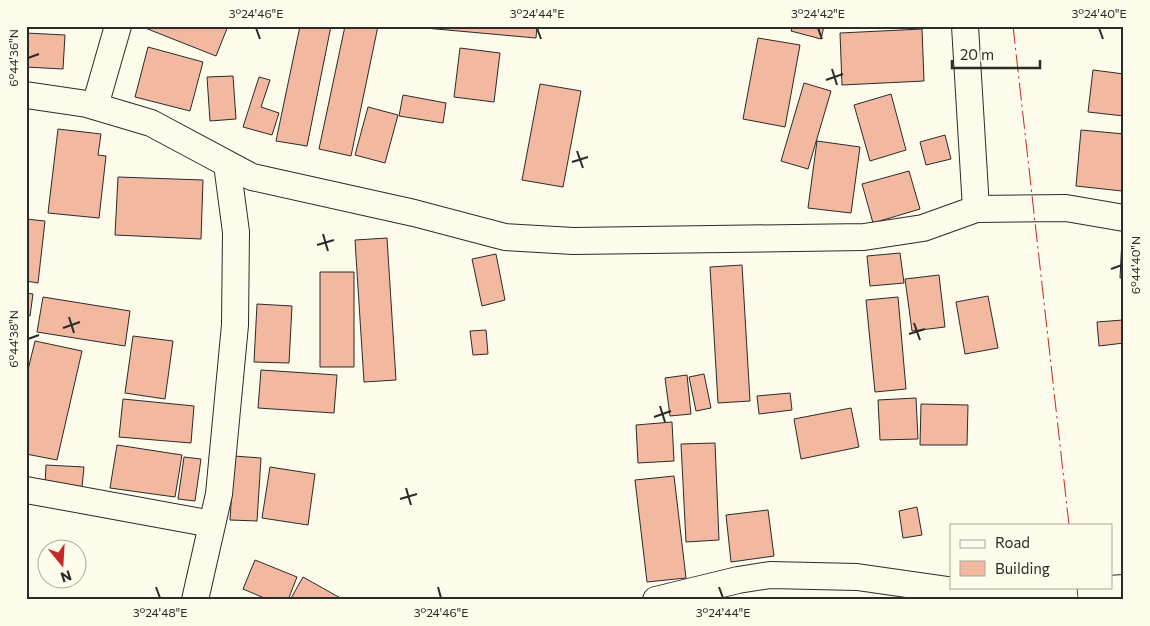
<svg xmlns="http://www.w3.org/2000/svg" width="1150" height="626" font-family="Commissioner,sans-serif">
<style>
.building{fill:#f2b8a0;stroke:#2b2b2b}
.lines{fill:none;stroke-linecap:round;stroke-linejoin:round}
.minor-casing{stroke:#2b2b2b;stroke-width:28}
.minor{stroke:#fdfbea;stroke-width:26}
.power{stroke:#c62828;stroke-width:1;stroke-dasharray:18 4 2.5 4;stroke-linecap:butt}
.ticks{fill:none;stroke:#2b2b2b;stroke-width:2}
.neatline{fill:none;stroke:#2b2b2b;stroke-width:2}
.ticks-label{font-size:12px;text-anchor:middle;fill:#2b2b2b}
</style>
<rect width="100%" height="100%" fill="#fdfbea"/>
<path class="building" d="M140 26H228L216 56Z
M300 26H331L307 146 276 141Z
M345 26H378L351 156 319 149Z
M426 26H537L536 38 425 28Z
M793 26H824L821 39 791 31Z
M922 29 924 81 842 85 840 33Z
M26 33 65 35 63 69 26 67Z
M758 38 800 45 785 127 743 119Z
M148 47 203 62 190 111 135 97Z
M460 48 500 53 494 102 454 97Z
M1093 70 1124 74V116L1088 112Z
M233 76 236 119 210 121 207 77Z
M259 77 270 80 261 107 279 113 272 135 243 127Z
M804 83 831 91 808 169 781 161Z
M540 84 581 91 563 187 522 180Z
M891 94 906 150 870 161 854 105Z
M403 95 446 103 443 123 399 116Z
M368 107 398 115 385 163 355 155Z
M58 129 101 134 98 155 106 156 99 218 48 213Z
M1081 130 1124 134V174L1122 191 1076 186Z
M945 135 951 159 926 165 920 142Z
M817 141 860 147 851 213 808 208Z
M909 171 920 209 873 223 862 184Z
M118 177 203 180 201 239 115 235Z
M26 219 45 221 38 283 26 281Z
M387 238 396 380 364 382 355 240Z
M1122 239H1124V278H1120Z
M900 253 904 283 870 286 867 256Z
M496 254 505 300 482 306 472 259Z
M742 265 750 401 718 403 710 267Z
M320 272H354V367H320Z
M939 275 945 327 912 331 905 279Z
M26 293 33 294 30 316 26 315Z
M988 296 998 348 965 354 956 302Z
M43 297 130 311 125 346 37 332Z
M898 297 906 389 875 392 866 300Z
M257 304 292 306 289 363 254 362Z
M1123 320 1124 343 1099 346 1097 322Z
M486 330 488 354 473 355 470 331Z
M133 336 173 341 165 399 125 393Z
M35 341 82 351 57 460 26 454V378Z
M261 370 337 375 334 413 258 408Z
M704 374 711 408 696 411 689 377Z
M687 375 691 414 670 416 665 378Z
M790 393 792 410 759 414 757 396Z
M916 398 918 439 880 440 878 400Z
M123 399 194 406 191 443 119 437Z
M921 404 968 405 967 445H920Z
M851 408 859 447 801 459 794 419Z
M672 422 674 461 638 463 636 425Z
M715 443 719 540 686 542 681 444Z
M117 445 182 455 175 497 110 488Z
M234 456 261 458 257 521 230 520Z
M184 457 201 459 195 501 178 499Z
M46 465 84 467 82 487 45 485Z
M270 467 315 474 308 525 262 518Z
M674 476 686 578 647 582 635 480Z
M917 507 922 535 903 538 899 511Z
M768 510 774 556 731 562 726 515Z
M255 560 297 577 288 600H269L243 589Z
M303 577 344 600H290Z"/>
<g class="lines">
<defs>
<path id="minor" d="M965 26 976 209
M26 95 87 104 151 123 252 177 414 213 505 237 573 241 864 237 923 228 976 209 1066 208 1124 218
M95 106 118 26
M26 490 65 497 212 524
M195 600 219 494 235 325 236 232 227 164
M656 600 738 580 770 575 857 577 948 590 1060 592 1124 588"/>
</defs>
<use href="#minor" class="minor-casing"/>
<use href="#minor" class="minor"/>
<path class="power" d="M1013 26 1069 525
M1077 587 1078 600"/>
</g>
<path class="ticks" d="M256 28 260 39M537 28 541 39M818 28 822 39M1099 28 1103 39M28 58 39 54M832 69 837 85M826 80 843 74M577 151 583 168M572 162 588 157M323 234 328 251M317 245 334 240M1111 269 1122 265M69 317 74 333M914 323 920 340M63 328 80 322M909 334 925 329M28 339 39 335M660 406 665 422M654 417 671 411M406 488 411 505M400 499 417 494M156 587 160 598M438 587 441 598M719 587 723 598"/>
<rect width="1150" height="626" fill="none" stroke="#fdfbea" stroke-width="55"/>
<rect x="950" y="524" width="162" height="65" fill="#fdfbea" stroke="#a9a89e"/>
<rect x="960" y="540" width="25" height="8" fill="#fdfbea" stroke="#a9a89e"/>
<text x="995" y="548" font-size="15" fill="#2b2b2b">Road</text>
<rect x="960" y="561" width="25" height="15" fill="#f2b8a0" stroke="#a9a89e"/>
<text x="995" y="574" font-size="15" fill="#2b2b2b">Building</text>
<g transform="translate(62 564) rotate(162)"><circle r="24" fill="#fdfbea" stroke="#a9a89e"/>
<path d="M0-4L9 19L0 12L-9 19Z" fill="#c62828"/>
<text y="-8" font-size="14" font-weight="bold" text-anchor="middle" fill="#2b2b2b">N</text>
</g>
<path d="M952 60v8h88v-8" fill="none" stroke="#2b2b2b" stroke-width="2.5"/>
<text x="960" y="60" font-size="15" fill="#2b2b2b" stroke="#fdfbea" stroke-width="4" paint-order="stroke">20 m</text>
<rect x="28" y="28" width="1094" height="570" class="neatline"/>
<g class="ticks-label">
<text x="256" y="18">3°24'46"E</text>
<text x="537" y="18">3°24'44"E</text>
<text x="818" y="18">3°24'42"E</text>
<text x="1099" y="18">3°24'40"E</text>
<text transform="translate(14 58) rotate(-90)" y="4">6°44'36"N</text>
<text transform="translate(1136 265) rotate(-90)" y="4">6°44'40"N</text>
<text transform="translate(14 339) rotate(-90)" y="4">6°44'38"N</text>
<text x="160" y="617">3°24'48"E</text>
<text x="441" y="617">3°24'46"E</text>
<text x="723" y="617">3°24'44"E</text>
</g>
</svg>
